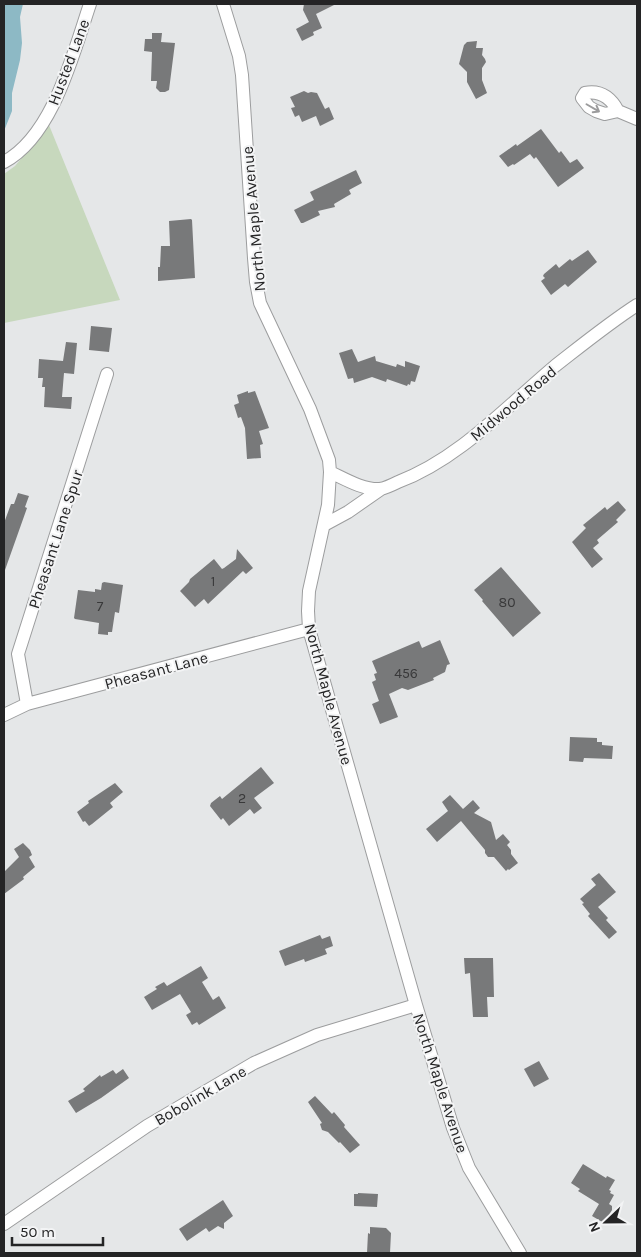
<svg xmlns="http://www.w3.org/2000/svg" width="641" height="1257" font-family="Karla,sans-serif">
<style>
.green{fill:#c7d8bd}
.water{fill:#8db9c5}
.building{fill:#78797a}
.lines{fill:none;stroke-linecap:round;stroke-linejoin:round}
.minor-casing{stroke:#9c9d9e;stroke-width:14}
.minor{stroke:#fff;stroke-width:12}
.oneway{stroke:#9c9c9d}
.labels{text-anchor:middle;stroke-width:4;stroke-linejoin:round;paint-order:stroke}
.number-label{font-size:14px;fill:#39393a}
.street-label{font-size:16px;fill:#242425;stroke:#f3f4f5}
</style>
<rect width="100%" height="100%" fill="#e5e7e8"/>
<path class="green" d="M49 125 120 300 4 323V174L15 166Z"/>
<path class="water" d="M4 4H23L20 17 22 43 20 60 12 93V111L4 131Z"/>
<path class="building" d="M304 4H336L316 14 322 28 313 32 314 35 302 41 296 29 309 22 303 10Z
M152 33H162L161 42 175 43 169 90 165 92H160L156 88 157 81H151L152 52 144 51 145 39H152Z
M477 41 476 48H483L482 55 485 59 486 62 482 68V80L487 93 476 99 467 82V72L459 64 464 45 467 42Z
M304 91 308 93 311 92 317 93 325 109 329 107 334 119 320 126 316 116 302 122 299 115 295 117 291 108 295 107 290 97Z
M541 129 559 153 561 151 570 163 577 159 584 168 558 187 536 157 534 159 530 154 514 165 513 164 508 167 499 156 516 144 517 146Z
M356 170 362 183 349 190 351 194 334 204 335 207 318 211 320 215 303 223H301L294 210 314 200 310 192Z
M191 219 192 220 195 278 158 281V267H160L161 246H170L169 221Z
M588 250 597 262 568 287 565 284 551 295 541 281 545 278 543 276 544 274 556 264 559 268 570 259 572 261Z
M91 326 112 328 109 352 89 350Z
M66 342 77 343 74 374 64 373 62 397H72L71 409 44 407 45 387H42L43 378H38L39 359 63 361Z
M352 349 358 362 375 356 376 361 396 367 397 364 405 367V361L420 366 415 382 411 381 410 385 408 384 407 386 387 379 386 382 372 377 354 383 353 378 348 379 339 353Z
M248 391V393L255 391 269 428 259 431 263 444 260 445 261 458 247 459 245 428 241 417 238 418 234 405 239 403 237 395Z
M18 493 29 496 25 507 27 508 5 570H4V523L11 504H14Z
M618 501 626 510 616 520 618 522 597 540 599 543 593 548 603 559 592 568 572 542 586 528 583 525 605 507 607 510Z
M237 549 253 568 246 574 243 571 208 604 204 599 195 607 180 591 189 582 190 579 214 559 222 569 224 568 236 559Z
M501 567 541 613 513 637 482 601 483 600 474 590Z
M104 582 123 585 119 613 115 612 112 632H108V635L98 634 99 623 75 619 74 618 78 590 95 592V589L101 590 102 583Z
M440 640 450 664 447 665 445 672 433 678 434 680 408 690 402 688 389 694 398 717 380 724 372 704 379 701 372 682 376 680 374 674 377 673 372 661 419 641 422 648Z
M570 737 597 738V742H602V745L613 746 612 759 584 758 583 762 569 761Z
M261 767 274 783 254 798 262 808 254 814 250 809 229 826 223 818 221 820 210 806 211 803 220 796 222 799Z
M115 783 123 792 110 803 113 807 92 824 89 826 85 821 83 822 77 812 89 803 88 801Z
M450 795 463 809 473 800 480 808 474 813 491 822 496 840 503 834 510 842 507 845 511 850V854L518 863 509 870 508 869 506 871 494 857H488L485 853V850L461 821 437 842 426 829 448 811 442 802Z
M23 843 30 850 32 855 29 857 35 867 23 877 24 879 4 894V872L19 857 14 849Z
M599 873 616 892 598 907 608 918 606 920 617 932 609 939 588 916 590 914 582 904 584 903 580 899 596 885 591 879Z
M320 935 322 939 330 936 333 946 325 949 327 954 305 962 304 959 285 966 279 951Z
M464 958H493L494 997H487L488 1017H473L470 973 465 974Z
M201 966 208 978 202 982 213 1000 219 996 226 1008 199 1025 197 1022 192 1025 186 1015 191 1012 180 994 152 1010 144 997 157 989 155 987 164 982 167 986Z
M539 1061 549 1079 534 1087 524 1069Z
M123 1069 129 1078 101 1098 76 1113 68 1101 85 1091 83 1089 100 1075 101 1077 113 1070 116 1074Z
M315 1096 332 1114 334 1112 345 1125 344 1127 360 1145 350 1153 340 1142 339 1143 328 1132 322 1130 320 1124 322 1123 308 1102Z
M583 1164 606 1178 607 1176 615 1180 609 1190 611 1191 610 1193 614 1195 609 1204 612 1206V1210L604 1223 592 1216 599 1204 578 1191 580 1189 571 1183Z
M358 1193 378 1194 377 1207 354 1206V1194H358Z
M223 1200 233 1216 224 1223V1229L218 1226 209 1232 206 1228 187 1241 179 1229Z
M370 1227 386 1228 391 1233 390 1253H367L368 1233 370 1234Z"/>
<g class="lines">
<defs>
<path id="minor" d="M223 4 239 56 242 75 254 258 256 282 260 303 310 409 329 460 330 472 328 505 309 591 308 611 309 629 416 1005 453 1128 469 1168 520 1253
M618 111C611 98 601 90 585 93L582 98 589 107 596 111 605 114 618 111 637 119
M4 162C53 136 73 54 90 4
M330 472C345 479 363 490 380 489 386 488 392 485 398 482 459 459 506 407 555 366 582 345 609 323 637 305
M324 525 348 512 381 489
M27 704 18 654 107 374
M4 715 27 704 309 629
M4 1224 147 1126 254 1063 317 1035 416 1005"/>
</defs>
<use href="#minor" class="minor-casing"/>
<use href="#minor" class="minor"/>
</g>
<defs><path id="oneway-shaft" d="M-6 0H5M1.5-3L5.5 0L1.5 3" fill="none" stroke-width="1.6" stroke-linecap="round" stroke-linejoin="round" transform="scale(1.25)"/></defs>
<use class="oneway" href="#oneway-shaft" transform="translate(593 108) rotate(30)"/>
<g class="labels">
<g class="number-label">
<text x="213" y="586">1</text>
<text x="507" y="607">80</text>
<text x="100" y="611">7</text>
<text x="406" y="678">456</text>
<text x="242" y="803">2</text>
</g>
<g class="street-label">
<text transform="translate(68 62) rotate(-69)" y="6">Husted Lane</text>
<text transform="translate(253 219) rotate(-95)" y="6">North Maple Avenue</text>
<text transform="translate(513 403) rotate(-40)" y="6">Midwood Road</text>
<text transform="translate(55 539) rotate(-72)" y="6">Pheasant Lane Spur</text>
<text transform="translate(156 670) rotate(-15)" y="6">Pheasant Lane</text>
<text transform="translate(329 694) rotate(75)" y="6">North Maple Avenue</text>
<text transform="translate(441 1083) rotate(72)" y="6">North Maple Avenue</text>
<text transform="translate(200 1095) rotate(-30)" y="6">Bobolink Lane</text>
</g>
</g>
<rect width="641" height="1257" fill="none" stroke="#242425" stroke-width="10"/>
<g transform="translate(606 1222) rotate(248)" stroke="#f3f4f5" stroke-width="4" paint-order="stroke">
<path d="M0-4L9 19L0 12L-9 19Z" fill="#242425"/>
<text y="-8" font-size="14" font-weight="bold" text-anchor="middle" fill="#242425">N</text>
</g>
<path d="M12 1237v8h91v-8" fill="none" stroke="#242425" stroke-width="2.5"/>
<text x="20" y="1237" font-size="15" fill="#242425" stroke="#f3f4f5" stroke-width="4" paint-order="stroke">50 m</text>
</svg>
